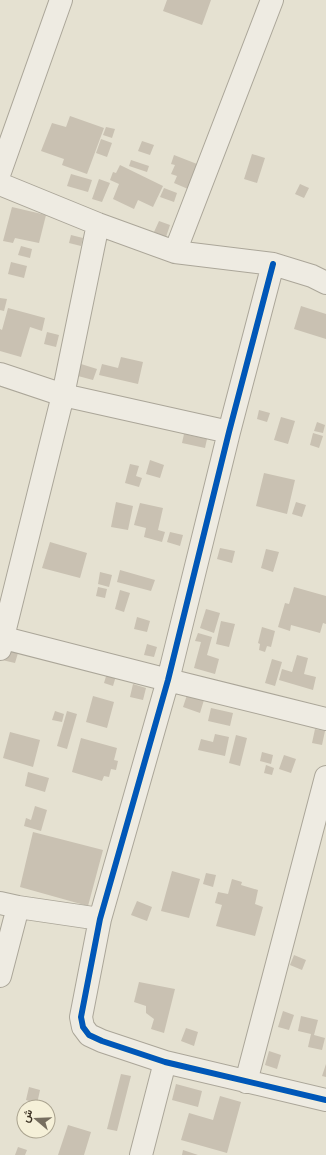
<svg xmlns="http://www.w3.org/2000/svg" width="326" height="1155" font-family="Georgia,Vazirmatn,serif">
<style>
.building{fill:#c9c1b2}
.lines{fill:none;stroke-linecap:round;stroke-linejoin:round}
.minor-casing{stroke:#aba699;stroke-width:24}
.minor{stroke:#eeebe2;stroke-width:22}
.cycleway-casing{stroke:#f5f0d8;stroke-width:8}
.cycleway{stroke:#0057b8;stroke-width:6}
</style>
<rect width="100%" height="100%" fill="#e5e1d1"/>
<path class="building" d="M167 0H211L202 25 163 11Z
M70 116 104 128 87 174 62 165 64 159 41 151 52 123 66 127Z
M106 127 115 129 112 138 103 135Z
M101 139 112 143 107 157 96 153Z
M142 141 154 145 150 155 138 151Z
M252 154 265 158 257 183 244 179Z
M174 155 197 164 188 189 174 183 177 176 171 174 175 165 171 164Z
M131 160 149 166 147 172 129 166Z
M120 165 163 186 153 207 138 200 134 209 113 199 119 184 110 180 113 172 116 173Z
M71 174 92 180 88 192 67 186Z
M99 179 110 183 102 202 92 199Z
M300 184 309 188 304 198 295 194Z
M164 188 177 193 174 202 160 197Z
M12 207 46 215 39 243 15 238 13 243 3 241Z
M159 221 170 225 166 237 154 232Z
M71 235 83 238 81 246 69 243Z
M21 246 32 249 30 258 18 255Z
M11 262 27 266 24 278 8 274Z
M0 298 7 299 4 311 0 310Z
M301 306 326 314V339L294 329Z
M8 308 45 318 42 331 30 327 21 357 0 351V329L2 330Z
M47 332 59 335 56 347 44 344Z
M121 357 143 362 138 384 99 375 102 364 118 368Z
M81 364 97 369 93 380 78 376Z
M259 410 270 413 267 422 257 419Z
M281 417 295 421 288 444 274 440Z
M317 422 325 425 323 433 314 431Z
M313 433 323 436 319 448 310 445Z
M184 434 207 439 205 448 182 443Z
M150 460 164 465 160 478 146 474Z
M130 464 139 466 136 476 142 478 139 487 125 483Z
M264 473 295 480 287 514 256 506Z
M116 502 133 506 128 530 111 527Z
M296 502 306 505 302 517 292 514Z
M140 503 163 508 158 530 165 532 162 542 144 537 146 528 134 525Z
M170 532 183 535 180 546 167 542Z
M50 542 87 553 80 578 42 568Z
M220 548 235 551 232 563 217 559Z
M266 549 279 552 273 572 261 568Z
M120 570 155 580 151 591 117 582Z
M100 572 112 575 109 587 98 584Z
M98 587 107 589 105 598 96 596Z
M294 587 326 596V624L323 623 320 633 291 625 290 631 278 627 285 603 289 604Z
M120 590 130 593 124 612 115 609Z
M206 609 220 613 214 633 200 628Z
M137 617 150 621 147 632 134 629Z
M221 621 235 624 229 647 216 644Z
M262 627 275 631 271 647 267 646 265 652 259 650 260 644 258 643Z
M198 633 212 637 207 655 219 659 215 674 194 668 201 642 195 641Z
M147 644 157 647 154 657 144 655Z
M5 650 18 653 15 663 2 660Z
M297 655 308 658 304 674 316 677 313 690 279 680 282 669 292 672Z
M272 659 282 662 275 686 265 683Z
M107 673 116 676 113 686 104 683Z
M133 684 146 688 143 700 130 697Z
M187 695 204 700 200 713 183 707Z
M93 696 114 702 107 728 86 722Z
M211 708 233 713 230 726 208 721Z
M55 711 64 714 62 722 52 720Z
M67 711 77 714 67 749 57 746Z
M315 729 325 731 322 745 312 743Z
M10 732 40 740 33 767 3 758Z
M215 734 229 737 225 756 198 750 201 739 213 742Z
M236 735 247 738 240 766 229 763Z
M81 738 117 748 114 760 118 761 116 770 111 769 109 777 104 776 102 781 72 772Z
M262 752 273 755 271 764 260 761Z
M284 755 296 759 291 773 279 769Z
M266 765 274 768 272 775 264 773Z
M28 772 49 778 45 792 25 786Z
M35 806 47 810 41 831 24 826 26 818 31 820Z
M33 832 103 850 88 906 20 887Z
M172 871 200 879 189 918 161 911Z
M206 873 216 875 213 887 203 884Z
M232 879 242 882 241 885 258 890 255 904 263 907 255 936 216 926 222 905 215 903 218 892 228 894Z
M137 901 152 907 147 921 131 915Z
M294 955 306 960 302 970 290 965Z
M139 982 175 989 164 1033 151 1029 154 1019 146 1013V1006L134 1002Z
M283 1011 294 1015 289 1030 278 1027Z
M301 1016 318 1020 314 1035 325 1038 322 1050 308 1047 311 1034 298 1031Z
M186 1028 198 1032 194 1046 181 1041Z
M269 1051 281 1055 277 1069 265 1065Z
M326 1064V1077L322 1076Z
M121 1074 131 1076 117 1131 107 1129Z
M176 1084 202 1091 198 1107 172 1100Z
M29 1087 40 1090 37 1104 26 1100Z
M220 1096 241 1102 227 1153 181 1140 189 1113 213 1120Z
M68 1125 91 1132 84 1155H58Z
M18 1147 27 1150 25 1155H15Z
M183 1150 198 1155H182Z"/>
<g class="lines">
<defs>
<path id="minor" d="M0 172 61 0
M0 184 98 224 175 252 273 264 312 276 326 283
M175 252 272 0
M273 264 229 432 168 680 100 919 81 1017 83 1027 89 1035 102 1041 165 1062 326 1100
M0 374 63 395 229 432
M0 637 168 680 326 719
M0 649 63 395 98 224
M0 903 18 907 100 919
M0 976 18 907
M246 1082 326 777
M141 1155 165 1062"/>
</defs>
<use href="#minor" class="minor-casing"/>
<use href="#minor" class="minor"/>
<defs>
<path id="cycleway" d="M273 264 229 432 168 680 100 919 81 1017 83 1027 89 1035 102 1041 165 1062 326 1100"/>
</defs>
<use href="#cycleway" class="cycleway-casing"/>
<use href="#cycleway" class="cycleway"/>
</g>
<g transform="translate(36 1119) rotate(289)"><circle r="19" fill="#f5f0d8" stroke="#aaa38f"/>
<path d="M0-3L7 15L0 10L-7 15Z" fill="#766e5f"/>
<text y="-6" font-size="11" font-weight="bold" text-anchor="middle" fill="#3a3021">ش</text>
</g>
</svg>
